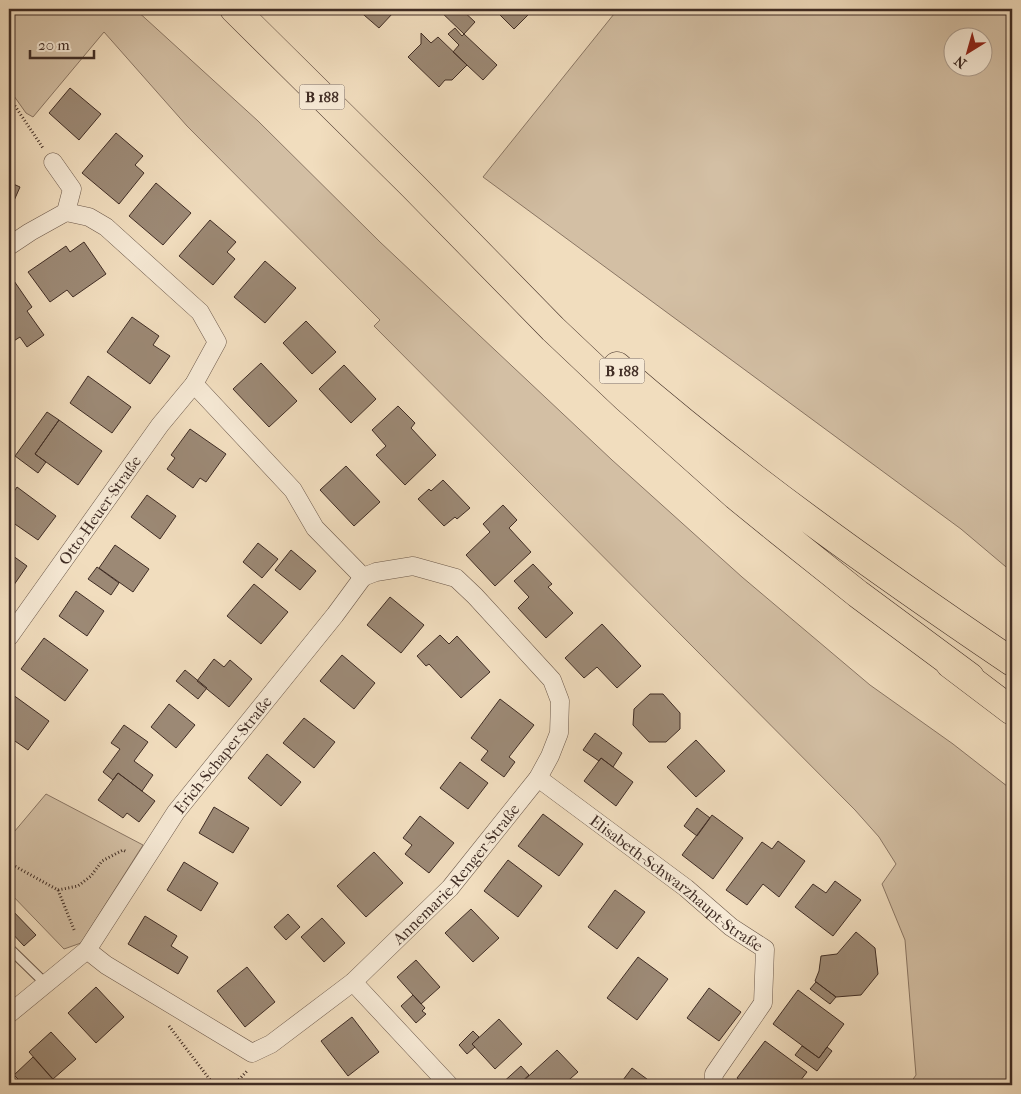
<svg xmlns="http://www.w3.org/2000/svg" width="1021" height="1094" font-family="'IM FELL French Canon',serif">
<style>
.green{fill:#d3bfa4;stroke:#8a7664;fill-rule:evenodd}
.building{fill:#9c8975;stroke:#402d25}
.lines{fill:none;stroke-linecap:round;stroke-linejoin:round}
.service-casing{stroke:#6c594b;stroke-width:11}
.minor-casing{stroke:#6c594b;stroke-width:19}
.primary-casing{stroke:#402d25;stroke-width:29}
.trunk-casing{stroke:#402d25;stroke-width:29}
.path{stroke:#402d25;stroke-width:3;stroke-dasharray:1 2.5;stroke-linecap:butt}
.service{stroke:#f6e9d5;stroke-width:9}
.minor{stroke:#f6e9d5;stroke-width:18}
.primary{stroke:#f1ddbe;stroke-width:28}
.trunk{stroke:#f1ddbe;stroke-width:28}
.labels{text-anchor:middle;stroke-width:5;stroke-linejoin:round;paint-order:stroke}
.shield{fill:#f6e9d5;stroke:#77655a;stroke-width:1}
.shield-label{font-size:15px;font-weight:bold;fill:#402d25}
.street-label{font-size:16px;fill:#402d25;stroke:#f6e9d5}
</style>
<rect width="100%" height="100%" fill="#f1ddbe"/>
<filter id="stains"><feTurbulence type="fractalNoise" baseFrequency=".004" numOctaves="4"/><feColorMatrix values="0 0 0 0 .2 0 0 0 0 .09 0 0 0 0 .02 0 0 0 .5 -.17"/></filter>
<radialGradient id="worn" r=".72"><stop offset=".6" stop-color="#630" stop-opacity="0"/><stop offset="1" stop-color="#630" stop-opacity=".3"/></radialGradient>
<path class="green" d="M9 9H135L258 121 380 242 612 460 742 577 870 685 953 744 1012 790V1085H909L916 1075 905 940 882 884 896 864 879 837 855 810 374 326 380 320 187 126 104 32 33 117 26 113 9 89Z
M618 9H1012V572L961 529 483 177ZM954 38H984V68H954Z
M46 794 143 845 81 943 64 949 9 892V838Z"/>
<path class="building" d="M357 9H389L393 13 379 28Z
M438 9H461L475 22 464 34Z
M493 9H504L499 14Z
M504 9H534L514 29 499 14Z
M455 28 462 36 464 34 497 65 483 80 453 52 459 45 448 34Z
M421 33 431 43 438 37 467 65 452 80H445L439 87 408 57 421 44Z
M70 88 101 114 79 140 49 113Z
M116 133 143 156 135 165 144 173 119 204 82 173Z
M9 182 20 187 9 212Z
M156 183 191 213 163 245 129 216Z
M210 220 236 242 227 252 235 259 213 285 179 256Z
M84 242 106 274 73 297 67 290 50 302 28 272 66 246 70 252Z
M265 261 296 288 265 323 234 297Z
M12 278 32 307 27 311 44 335 27 347 20 337 9 344V280Z
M132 317 159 336 153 345 170 356 150 384 107 352Z
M306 321 336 352 312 374 283 343Z
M261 363 297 401 269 427 233 389Z
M344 365 376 399 351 423 319 389Z
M88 376 131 407 112 433 70 403Z
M398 406 415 423 411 428 436 455 405 485 376 455 386 446 372 430Z
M47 412 59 420 35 454 46 462 38 473 15 456Z
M59 420 102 451 78 485 35 454Z
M190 429 226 454 206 482 200 478 193 488 167 469 175 458 171 455Z
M346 466 380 502 354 526 320 490Z
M443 480 470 508 457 519 455 517 444 526 418 499 429 489 431 491Z
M17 487 56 516 38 540 9 520V499Z
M147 495 176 516 160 539 131 517Z
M503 505 517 520 509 528 531 552 495 586 466 555 490 532 483 524Z
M258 543 278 559 262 578 243 562Z
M115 545 149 569 133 592 99 568Z
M291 550 316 571 300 590 275 570Z
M9 553 27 566 9 592Z
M533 564 552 584 548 587 573 613 546 638 518 608 529 597 514 581Z
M97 567 119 583 111 595 88 579Z
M254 584 288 612 261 644 227 616Z
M76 591 104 611 87 636 59 616Z
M390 597 424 625 401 653 367 625Z
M602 624 641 666 617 688 597 667 584 678 565 658Z
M440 635 449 644 457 636 490 672 461 698 429 664 426 666 417 656Z
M44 638 88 670 65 701 21 669Z
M342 655 375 683 354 709 320 681Z
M214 659 224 667 230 660 252 679 229 707 197 681Z
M185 670 207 688 198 699 176 681Z
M9 692 49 721 28 750 9 737Z
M650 694H663L680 713V729L666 742H649L633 725 634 709Z
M500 699 534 725 509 757 515 762 504 777 481 760 488 751 471 738Z
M169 704 195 725 176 748 151 727Z
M304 718 335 742 314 768 283 743Z
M124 725 148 742 134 761 153 775 142 791 118 773 113 780 103 772 120 749 111 743Z
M595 733 622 753 613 767 601 758 599 761 583 750Z
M696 740 725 771 696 797 667 767Z
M267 754 301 782 281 806 248 778Z
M601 758 633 782 616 806 584 781Z
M460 762 488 783 468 809 440 788Z
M118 773 155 801 139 822 127 813 123 818 98 800Z
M214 807 249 828 233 853 199 833Z
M697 808 710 818 697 836 684 826Z
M543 814 583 844 559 876 518 846Z
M712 815 743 838 713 879 682 855Z
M420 816 454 843 429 873 405 854 412 845 403 838Z
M778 841 805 861 779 897 763 884 747 905 726 890 762 842 772 849Z
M374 852 403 883 366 917 337 886Z
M508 860 542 886 518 917 484 891Z
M184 862 218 883 201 911 167 890Z
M835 881 861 900 833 936 795 907 813 884 826 893Z
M615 890 645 912 617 949 588 927Z
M9 907 36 935 24 946 9 930Z
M471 909 499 938 473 962 445 933Z
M288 914 300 927 286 940 274 927Z
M145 916 177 936 171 946 188 957 178 974 128 944Z
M322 918 345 943 324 962 301 937Z
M856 932 875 948 878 974 861 995 836 997 815 981 819 971 821 956 837 954Z
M638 957 668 979 637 1020 607 998Z
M416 960 440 987 421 1004 397 977Z
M247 967 275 1002 245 1027 217 991Z
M816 982 836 997 830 1004 810 989Z
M96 987 124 1017 96 1043 68 1013Z
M709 988 741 1012 719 1041 687 1018Z
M798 990 844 1024 819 1058 773 1024Z
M413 995 425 1008 422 1011 426 1014 416 1023 401 1006Z
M352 1017 379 1052 348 1076 321 1041Z
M499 1019 522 1044 495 1069 472 1044Z
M473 1031 479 1037 472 1044 475 1047 467 1054 459 1045Z
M51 1032 76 1059 53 1079 29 1052Z
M765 1041 807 1072 797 1085H747L737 1078Z
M802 1046 819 1058 827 1047 832 1051 817 1071 795 1055Z
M557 1050 578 1072 563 1085H522L520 1084Z
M33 1057 57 1084 56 1085H24L14 1075Z
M521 1066 529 1075 518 1085H500Z
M632 1068 655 1085 620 1084Z"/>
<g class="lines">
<defs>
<path id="service" d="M9 948 46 984"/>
<g id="minor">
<path d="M53 162 72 189 66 212"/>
<path d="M9 246 30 232 66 212"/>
<path d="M194 384 293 490 315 528 363 577"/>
<path id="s1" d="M9 637 160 425 194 384 217 342 200 312 106 227 89 217 66 212"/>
<path id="s2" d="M538 778 686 888 731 927 765 949 763 1003 714 1074 713 1085"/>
<path id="s3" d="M87 950 106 965 252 1053 271 1044 353 982 450 888 538 778 550 756 559 733 560 701 552 680 475 596 456 578 413 566 376 572 363 577"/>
<path d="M353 982 449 1085"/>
<path id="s4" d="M9 1014 87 950 176 812 335 615 363 577"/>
</g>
<path id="primary" d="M234 9 412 185 553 329 626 398 736 496 779 531 858 594 970 677
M617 366C741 474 876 570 1012 662"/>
<path id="trunk" d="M950 664 1012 711"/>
</defs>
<use href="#service" class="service-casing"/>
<use href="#minor" class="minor-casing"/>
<use href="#primary" class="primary-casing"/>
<use href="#trunk" class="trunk-casing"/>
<path class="path" d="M9 97 43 148
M9 863 58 890 75 932
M58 890 78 886 91 876 102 861 123 850 127 852
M169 1026 214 1085
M234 1085 247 1071"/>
<use href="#service" class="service"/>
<use href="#minor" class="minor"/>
<use href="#primary" class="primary"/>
<use href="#trunk" class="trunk"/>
</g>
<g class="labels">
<g class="shield">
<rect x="299.5" y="84.5" width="45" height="25" rx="4"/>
<rect x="599.5" y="358.5" width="45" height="25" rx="4"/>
</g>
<g class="shield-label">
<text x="322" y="102">B 188</text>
<text x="622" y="376">B 188</text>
</g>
<g class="street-label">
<text dy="6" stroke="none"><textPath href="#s1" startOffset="156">Otto-Heuer-Straße</textPath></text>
<text dy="6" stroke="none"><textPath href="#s4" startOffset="339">Erich-Schaper-Straße</textPath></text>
<text dy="6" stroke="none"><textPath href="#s3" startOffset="468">Annemarie-Renger-Straße</textPath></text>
<text dy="6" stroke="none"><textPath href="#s2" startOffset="174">Elisabeth-Schwarzhaupt-Straße</textPath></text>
</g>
</g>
<rect width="1021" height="1094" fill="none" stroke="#f1ddbe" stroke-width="30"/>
<rect x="10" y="10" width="1001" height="1074" fill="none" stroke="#402d25" stroke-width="2.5"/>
<rect x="15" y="15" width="991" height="1064" fill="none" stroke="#402d25"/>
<g transform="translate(968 52) rotate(217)"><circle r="24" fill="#f6e9d5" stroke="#ad9e8f"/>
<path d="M0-4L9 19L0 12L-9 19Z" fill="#8f2418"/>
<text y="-8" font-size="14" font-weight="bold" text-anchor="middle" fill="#402d25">N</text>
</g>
<path d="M30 50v8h64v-8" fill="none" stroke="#402d25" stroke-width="2.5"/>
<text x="38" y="50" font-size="15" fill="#402d25" stroke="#f6e9d5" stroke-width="4" paint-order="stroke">20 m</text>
<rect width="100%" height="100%" filter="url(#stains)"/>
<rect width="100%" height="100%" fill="url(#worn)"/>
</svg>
